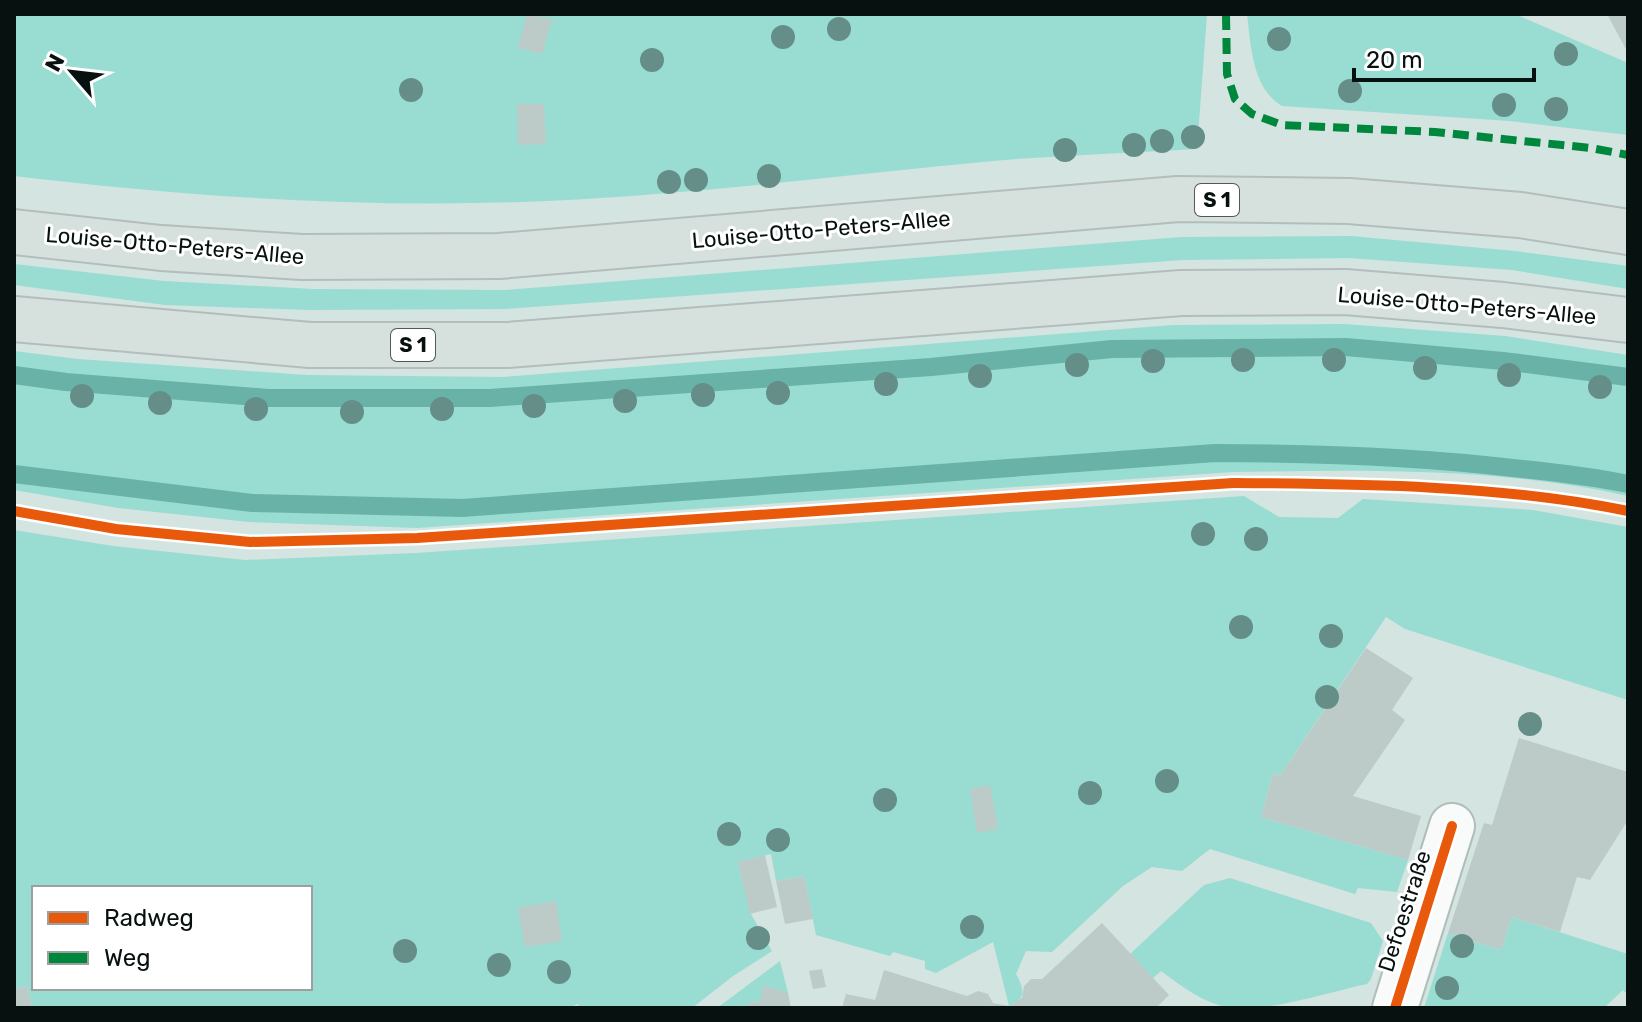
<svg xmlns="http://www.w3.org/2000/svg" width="1642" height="1022" font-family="Rubik,sans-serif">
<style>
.green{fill:#99dcd1;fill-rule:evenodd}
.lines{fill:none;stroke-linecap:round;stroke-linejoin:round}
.stream{stroke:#69b2a7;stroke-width:18}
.building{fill:#bdcbc8}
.street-casing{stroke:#afbebb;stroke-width:48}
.primary-casing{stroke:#b4bdbc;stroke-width:48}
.street{stroke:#f8fbfa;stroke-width:44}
.primary{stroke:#d6e1de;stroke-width:44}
.quiet{stroke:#00873e;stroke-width:8;stroke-dasharray:16 8;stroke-linecap:butt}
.cycleway-casing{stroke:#fff;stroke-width:15}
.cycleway{stroke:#e8590c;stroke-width:10}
.tree{fill:#668e88}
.labels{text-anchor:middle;stroke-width:6;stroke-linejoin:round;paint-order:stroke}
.shield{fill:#fff;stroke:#515958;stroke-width:2}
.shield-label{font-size:20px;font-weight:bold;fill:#071210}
.street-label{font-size:22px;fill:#071210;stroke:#fff}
</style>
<rect width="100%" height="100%" fill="#d3e4e1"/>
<path class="green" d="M14 14H1207L1197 149C1133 153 1068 155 1004 160 851 174 699 194 546 201 368 209 190 197 14 176Z
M1247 14H1515L1628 63V135L1510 121 1282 106C1252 88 1251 46 1247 14Z
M1351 236 1515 251 1628 266V289L1512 270 1349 258 1183 260 506 309 309 310 165 305 14 285V264L164 281 313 289 506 290 1181 237Z
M1344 324 1505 336 1628 355V496C1498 467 1365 470 1233 472L417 528 249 522 118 508 14 490V351L78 359 306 375 503 377 1173 325Z
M1244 496 1279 517 1338 518 1363 499 1533 510 1628 527V700L1405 629 1386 617 1280 776 1273 773 1261 817 1408 860 1397 892 1358 888 1355 894 1210 849 1182 871 1152 867 1123 886 1052 952 1026 951 1016 974C1024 988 1027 1000 1009 1006L993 942 936 973 925 969V961L893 952 890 956 816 935 804 876 776 881 771 854 738 862 751 914 772 951 733 976 692 1008H580L578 1004 568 1008H33L27 986 14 989V530L113 546 245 560 416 553ZM34 888H310V988H34Z
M1230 878 1371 923 1383 941 1371 979 1367 984C1329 992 1269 1012 1232 1008 1206 1005 1181 986 1161 971L1153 978 1130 954 1204 885Z
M1512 917 1628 954V995L1623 990 1604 1008H1424L1448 933 1501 950Z
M780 961 788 993 759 1003 751 1001 747 1008H717Z"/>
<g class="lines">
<path class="stream" d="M14 375 66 382 268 398H490L931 367 1112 349 1346 347 1503 361 1628 377
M14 474 252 503 462 508 1215 453C1315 453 1414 456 1513 468 1552 472 1590 476 1628 484"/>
</g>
<path class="building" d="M527 14 552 19 542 54 518 48Z
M1607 14H1628V53Z
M517 104H544L546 144 518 145Z
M1366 648 1413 678 1392 710 1405 720 1353 796 1421 816 1408 860 1261 817 1273 773 1280 776Z
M1519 738 1628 772V820L1590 880 1577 877 1560 932 1512 917 1501 950 1448 933 1484 823 1492 825Z
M990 785 998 829 977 833 970 789Z
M765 855 777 907 750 914 738 862Z
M804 876 813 919 785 924 776 881Z
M556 901 562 941 525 947 518 908Z
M1102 923 1169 995 1156 1008H842L846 994 875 1000 884 970 967 996 978 991 988 994 993 1003 1009 1006 1022 998 1024 986 1031 979H1042Z
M822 969 826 987 813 989 809 971Z
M764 985 788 993 791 1008H747L751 1001 759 1003Z
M27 986 33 1008H14V989Z"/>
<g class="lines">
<defs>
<path id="street" d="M1395 1008 1452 826"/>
<path id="primary" d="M14 232 161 248 302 257 499 256 1178 199 1349 201 1520 215 1628 232
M14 319 310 345H507L1181 293 1345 292 1503 305 1628 320"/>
</defs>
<use href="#street" class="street-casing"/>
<use href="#primary" class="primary-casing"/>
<use href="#street" class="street"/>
<use href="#primary" class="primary"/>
<path class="quiet" d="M1226 14 1227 74 1235 99 1252 114 1282 125 1435 132 1591 148 1628 155"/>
<defs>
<path id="cycleway" d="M14 511 116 529 250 542 417 538 1233 483C1362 484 1501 485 1628 511
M1395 1008 1452 826"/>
</defs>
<use href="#cycleway" class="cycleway-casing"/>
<use href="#cycleway" class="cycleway"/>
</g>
<g class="tree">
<circle cx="839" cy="29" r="12"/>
<circle cx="783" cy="37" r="12"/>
<circle cx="1279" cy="39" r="12"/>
<circle cx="1566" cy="54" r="12"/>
<circle cx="652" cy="60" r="12"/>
<circle cx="411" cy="90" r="12"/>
<circle cx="1350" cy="91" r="12"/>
<circle cx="1504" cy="105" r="12"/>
<circle cx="1556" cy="109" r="12"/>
<circle cx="1193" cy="137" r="12"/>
<circle cx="1162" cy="141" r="12"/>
<circle cx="1134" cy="145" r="12"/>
<circle cx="1065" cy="150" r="12"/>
<circle cx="769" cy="176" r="12"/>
<circle cx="696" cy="180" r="12"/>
<circle cx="669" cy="182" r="12"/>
<circle cx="1243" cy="360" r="12"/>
<circle cx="1334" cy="360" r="12"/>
<circle cx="1153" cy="361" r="12"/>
<circle cx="1077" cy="365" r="12"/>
<circle cx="1425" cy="368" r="12"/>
<circle cx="1509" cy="375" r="12"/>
<circle cx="980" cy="376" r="12"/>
<circle cx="886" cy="384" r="12"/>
<circle cx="1600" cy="387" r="12"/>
<circle cx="778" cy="393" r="12"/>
<circle cx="703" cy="395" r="12"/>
<circle cx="82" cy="396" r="12"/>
<circle cx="625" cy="401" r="12"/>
<circle cx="160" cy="403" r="12"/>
<circle cx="534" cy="406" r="12"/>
<circle cx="256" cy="409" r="12"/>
<circle cx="442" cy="409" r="12"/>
<circle cx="352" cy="412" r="12"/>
<circle cx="1203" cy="534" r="12"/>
<circle cx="1256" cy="539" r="12"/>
<circle cx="1241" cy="627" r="12"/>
<circle cx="1331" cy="636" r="12"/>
<circle cx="1327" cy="697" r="12"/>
<circle cx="1530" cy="724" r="12"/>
<circle cx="1167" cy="781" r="12"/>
<circle cx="1090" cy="793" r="12"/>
<circle cx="885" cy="800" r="12"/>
<circle cx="729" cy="834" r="12"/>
<circle cx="778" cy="840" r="12"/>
<circle cx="972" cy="927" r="12"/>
<circle cx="758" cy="938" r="12"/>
<circle cx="1462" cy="946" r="12"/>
<circle cx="405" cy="951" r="12"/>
<circle cx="499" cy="965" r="12"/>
<circle cx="559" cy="972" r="12"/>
<circle cx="1447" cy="988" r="12"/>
</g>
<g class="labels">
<g class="shield">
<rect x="1195" y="184" width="44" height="32" rx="6"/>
<rect x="391" y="329" width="44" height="32" rx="6"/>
</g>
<g class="shield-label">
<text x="1217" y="207">S 1</text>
<text x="413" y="352">S 1</text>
</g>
<g class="street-label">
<text transform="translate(821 229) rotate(-5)" y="8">Louise-Otto-Peters-Allee</text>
<text transform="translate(175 245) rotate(5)" y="8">Louise-Otto-Peters-Allee</text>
<text transform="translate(1467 305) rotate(5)" y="8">Louise-Otto-Peters-Allee</text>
<text transform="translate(1404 911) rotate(-72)" y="8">Defoestraße</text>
</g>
</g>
<rect width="1642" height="1022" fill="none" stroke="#071210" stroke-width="32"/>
<rect x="32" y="886" width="280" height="104" fill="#ffffff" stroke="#9ca09f" stroke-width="2"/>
<rect x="48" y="912" width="40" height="12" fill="#e8590c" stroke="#9ca09f" stroke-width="2"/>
<text x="104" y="926" font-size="24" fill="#071210">Radweg</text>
<rect x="48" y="952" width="40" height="12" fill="#00873e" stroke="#9ca09f" stroke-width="2"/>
<text x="104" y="966" font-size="24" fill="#071210">Weg</text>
<g transform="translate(72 72) rotate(298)" stroke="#ffffff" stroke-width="6" paint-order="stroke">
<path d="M0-6L14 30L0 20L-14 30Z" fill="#071210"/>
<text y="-12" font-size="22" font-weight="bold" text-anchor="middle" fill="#071210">N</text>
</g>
<path d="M1354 68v12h180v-12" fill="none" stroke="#071210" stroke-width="4"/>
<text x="1366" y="68" font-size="24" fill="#071210" stroke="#ffffff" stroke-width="6" paint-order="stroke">20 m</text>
</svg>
